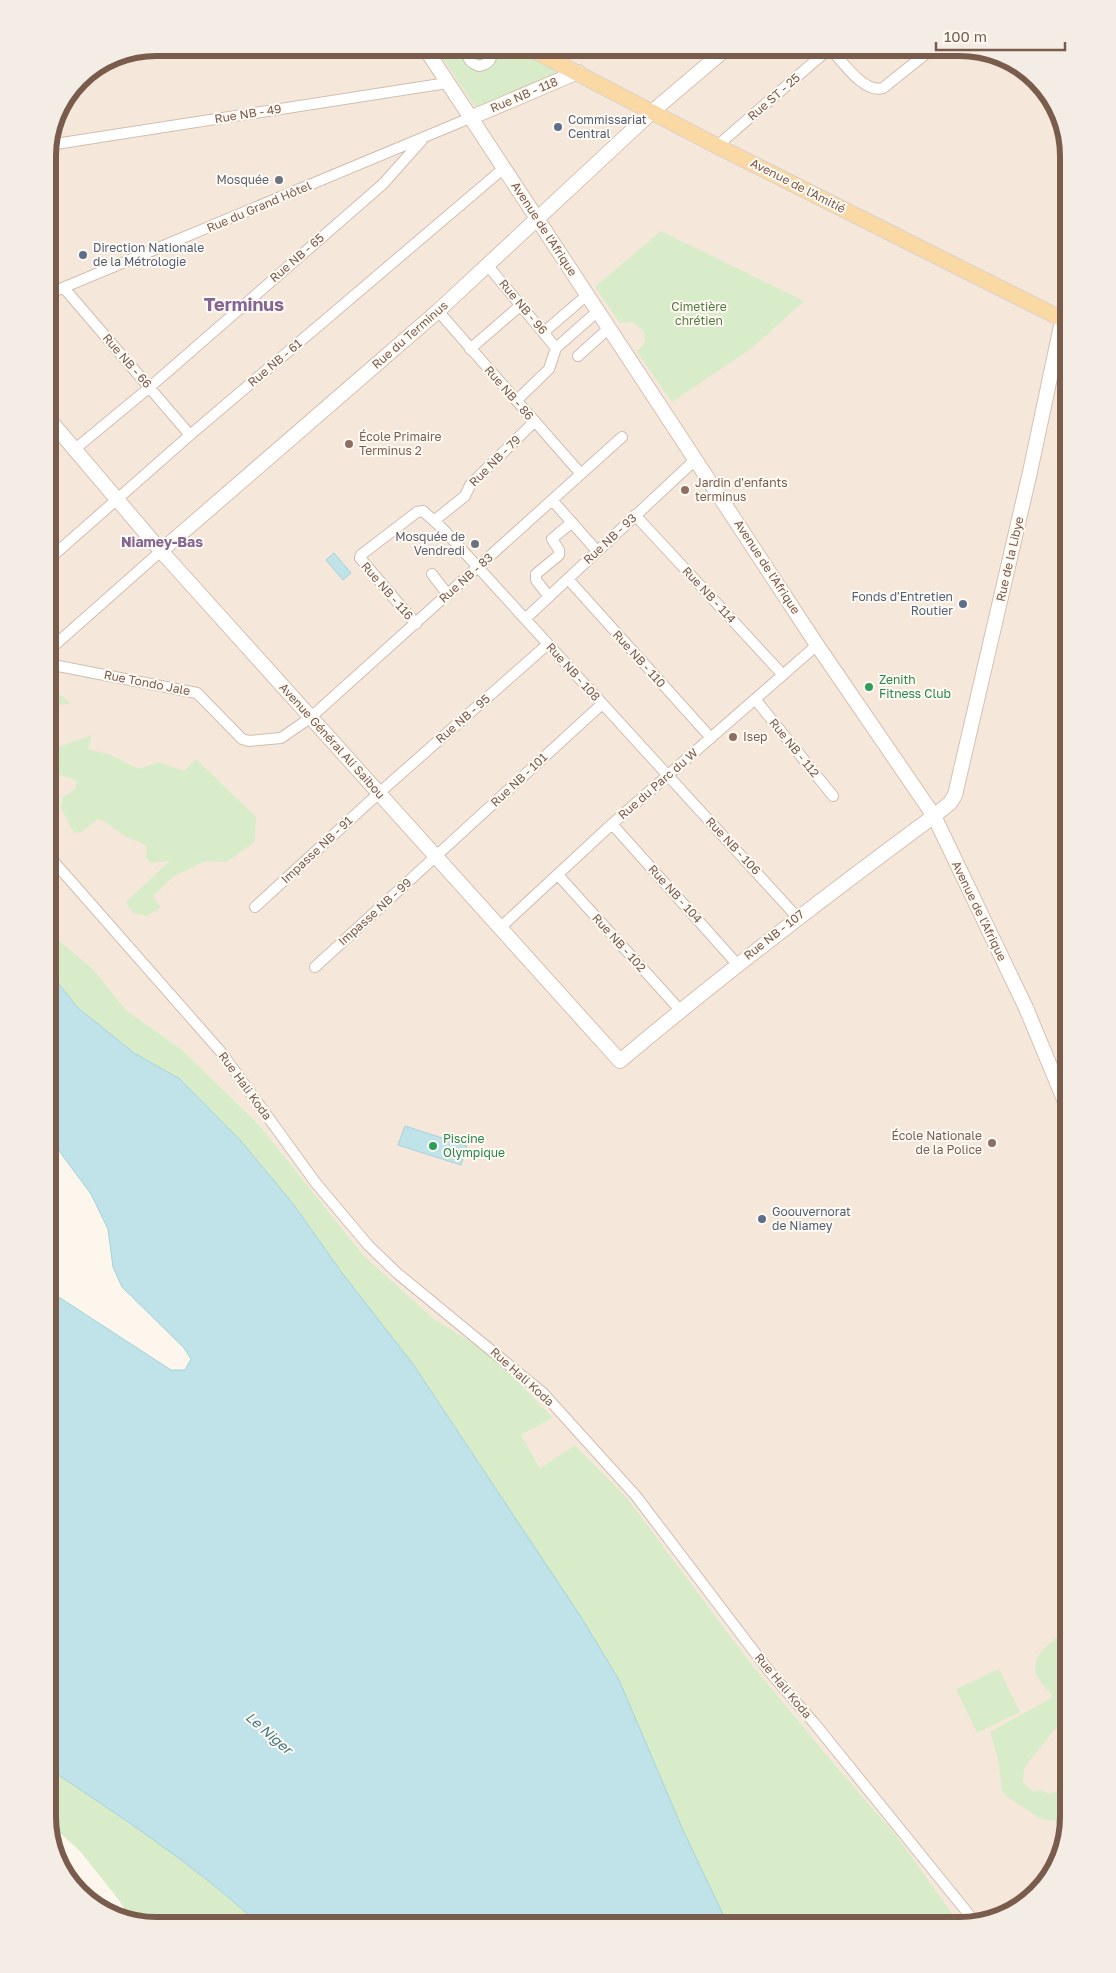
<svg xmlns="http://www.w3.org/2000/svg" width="1116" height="1973" font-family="'Golos Text',sans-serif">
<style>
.residential{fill:#f5e8da}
.green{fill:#d8ecc9}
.water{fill:#bfe3e8;stroke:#a5d3da}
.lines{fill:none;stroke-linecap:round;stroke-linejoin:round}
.street-casing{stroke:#d1beb0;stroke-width:12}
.secondary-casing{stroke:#d6c0b0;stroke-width:16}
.primary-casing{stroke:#dad1cd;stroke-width:17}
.street{stroke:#fff;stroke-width:10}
.secondary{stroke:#fff;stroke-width:14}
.primary{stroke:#fbd9a5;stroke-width:15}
.service-dot{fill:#5c6f8a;stroke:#fffaf3;stroke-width:2}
.worship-dot{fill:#6b7280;stroke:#fffaf3;stroke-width:2}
.education-dot{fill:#8d6e63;stroke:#fffaf3;stroke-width:2}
.leisure-dot{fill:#2e9e5b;stroke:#fffaf3;stroke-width:2}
.labels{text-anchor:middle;stroke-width:4;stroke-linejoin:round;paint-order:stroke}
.street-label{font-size:12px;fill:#7a5c4d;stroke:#fffaf3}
.service-label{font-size:12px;fill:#4e5e75;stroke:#fffaf3;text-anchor:start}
.worship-label{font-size:12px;fill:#5b616d;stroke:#fffaf3;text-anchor:end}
.park-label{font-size:12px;fill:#537a41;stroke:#fffaf3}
.education-label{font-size:12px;fill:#785e54;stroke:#fffaf3;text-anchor:start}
.leisure-label{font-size:12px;fill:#27864d;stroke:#fffaf3;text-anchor:start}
.neighbourhood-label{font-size:14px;font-weight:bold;fill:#846695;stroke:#fffaf3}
.water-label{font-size:14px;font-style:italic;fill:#437c86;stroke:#fffaf3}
.district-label{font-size:18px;font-weight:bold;fill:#846695;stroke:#fffaf3}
.rim{fill:none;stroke:#7a5c4d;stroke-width:6}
</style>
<rect width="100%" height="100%" fill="#fdf6ec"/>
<path class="residential" d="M157 48H967L1020 66 1057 109 1068 157V1817L1050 1877 1007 1914 958 1925 896 1835 840 1771 752 1665 627 1498 575 1445 540 1468 521 1435 553 1418 459 1336 434 1319 364 1256 260 1126 181 1049 126 1010 93 969 48 931V150L59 109 80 79 115 56Z"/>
<path class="green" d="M436 48H516L556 67 555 77 476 108Z
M661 231 804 301 752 348 672 402 637 352 645 342 644 331 633 322 620 323 595 287Z
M48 694 63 696 70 704 51 705V719L59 728 52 731 58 747 92 735 88 749 109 754 139 769 159 762 184 771 196 759 256 817 255 842 226 862 206 861 174 876 153 896 161 908 146 916 133 913 126 902 170 861 151 863 146 858 147 847C141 841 136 842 129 838 118 833 110 823 98 819L81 832 74 833 61 808 62 798 76 788V780L53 773 48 768Z
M48 931 93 969 126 1010 181 1049 260 1126 364 1256 434 1319 493 1356 553 1418 521 1435 540 1468 575 1445 627 1498 752 1665 840 1771 896 1835 960 1925H728L683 1830 619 1680 581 1617 413 1364 342 1273 294 1205 240 1140 181 1079 134 1053 77 1007 48 970Z
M1068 1628V1713L1024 1768 1023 1782 1033 1792 1040 1790 1050 1794 1068 1786V1817L1065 1827 1059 1822 1039 1818 1006 1796 1002 1790 998 1759 990 1732 1053 1697C1049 1690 1042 1685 1038 1678 1027 1655 1053 1642 1068 1628Z
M999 1669 1020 1712 977 1733 956 1689Z
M48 1768C121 1817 195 1865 260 1925H150L131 1919 118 1899 80 1851 49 1823Z"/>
<path class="water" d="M334 553 351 573 343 580 326 560Z
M48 970 77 1007 134 1053 180 1079 240 1140 294 1205 342 1273 413 1364 581 1617 619 1680 683 1830 728 1925H260C195 1865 121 1817 48 1768V1290L171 1370H185L191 1359 184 1348 122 1287 113 1267 108 1229 91 1194 48 1136Z
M405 1126 467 1146 461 1165 398 1145Z"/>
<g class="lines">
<defs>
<path id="street" d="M468 48C465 57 470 63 479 66 489 64 494 58 491 48
M830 48C842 61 864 94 883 88L933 48
M49 145 447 83
M717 146 830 48
M488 266 556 348
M64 288 190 435
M48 294 470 118
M438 311 581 474
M544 332 587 295
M556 348 598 311
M470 349 521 305
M578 356 609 328
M517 400 549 369 556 348
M75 449 150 387 383 184 423 139
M552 500 597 551
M635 515 783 675
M435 520 465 496 470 485 534 422
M48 560 190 435 504 168
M432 574 448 595
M568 579 711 738
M549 597 536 580V574L559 555V550L552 539 571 523
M525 619 696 459
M416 624 360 558 361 555 417 512 423 511 443 529 797 917
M48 651 161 551
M48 664 197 693 242 739 249 741 281 738 310 718 622 437
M755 699 833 796
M612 824 737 964
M48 855 221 1052 315 1182 368 1245 397 1273 543 1393 636 1496 769 1671 815 1724 975 1922
M558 875 680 1010
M255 907 379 793 548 644
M501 927 612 824 817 645
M315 967 602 704"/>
<path id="secondary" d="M425 48 817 645 934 816 1026 1008 1068 1109
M470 118 578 72
M48 418 161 551 620 1061C722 975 827 895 934 816L950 803 955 795 1030 472 1068 293
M161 551 438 311 653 111 727 48"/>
<path id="primary" d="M529 48 717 146 1068 322"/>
</defs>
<use href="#street" class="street-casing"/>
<use href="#secondary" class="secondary-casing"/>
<use href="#primary" class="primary-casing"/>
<use href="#street" class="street"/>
<use href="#secondary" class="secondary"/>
<use href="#primary" class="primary"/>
</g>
<g class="service-dot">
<circle cx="558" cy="127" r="5"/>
<circle cx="83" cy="255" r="5"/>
<circle cx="963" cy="604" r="5"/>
<circle cx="762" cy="1219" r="5"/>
</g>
<g class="worship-dot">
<circle cx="279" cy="180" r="5"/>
<circle cx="475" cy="544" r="5"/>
</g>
<g class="education-dot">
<circle cx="349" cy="444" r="5"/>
<circle cx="685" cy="490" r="5"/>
<circle cx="733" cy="737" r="5"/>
<circle cx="992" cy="1143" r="5"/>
</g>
<g class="leisure-dot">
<circle cx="869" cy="687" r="5"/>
<circle cx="433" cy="1146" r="5"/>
</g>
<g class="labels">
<g class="street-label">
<text transform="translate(524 95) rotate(-23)" y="4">Rue NB - 118</text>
<text transform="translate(774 97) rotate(-41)" y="4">Rue ST - 25</text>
<text transform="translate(248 114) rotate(-9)" y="4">Rue NB - 49</text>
<text transform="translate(798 186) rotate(27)" y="4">Avenue de l'Amitié</text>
<text transform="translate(259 207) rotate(-23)" y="4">Rue du Grand Hôtel</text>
<text transform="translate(544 229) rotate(57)" y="4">Avenue de l'Afrique</text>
<text transform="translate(297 258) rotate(-41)" y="4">Rue NB - 65</text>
<text transform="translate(523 307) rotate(50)" y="4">Rue NB - 96</text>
<text transform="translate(410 335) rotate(-41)" y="4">Rue du Terminus</text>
<text transform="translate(127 361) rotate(49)" y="4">Rue NB - 66</text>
<text transform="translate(275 363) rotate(-40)" y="4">Rue NB - 61</text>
<text transform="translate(509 393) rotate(49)" y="4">Rue NB - 86</text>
<text transform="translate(495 461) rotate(-45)" y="4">Rue NB - 79</text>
<text transform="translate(610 539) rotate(-43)" y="4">Rue NB - 93</text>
<text transform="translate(1010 559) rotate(-77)" y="4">Rue de la Libye</text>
<text transform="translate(767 567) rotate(57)" y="4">Avenue de l'Afrique</text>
<text transform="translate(466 578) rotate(-42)" y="4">Rue NB - 83</text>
<text transform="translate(387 591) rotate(49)" y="4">Rue NB - 116</text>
<text transform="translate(709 595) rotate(47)" y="4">Rue NB - 114</text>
<text transform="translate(639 659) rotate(48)" y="4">Rue NB - 110</text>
<text transform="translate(573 672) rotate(48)" y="4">Rue NB - 108</text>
<text transform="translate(147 683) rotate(11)" y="4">Rue Tondo Jale</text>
<text transform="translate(463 719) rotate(-41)" y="4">Rue NB - 95</text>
<text transform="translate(332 741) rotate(48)" y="4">Avenue Général Ali Saibou</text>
<text transform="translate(794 748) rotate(51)" y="4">Rue NB - 112</text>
<text transform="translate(519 780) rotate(-43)" y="4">Rue NB - 101</text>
<text transform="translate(658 784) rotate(-41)" y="4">Rue du Parc du W</text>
<text transform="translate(733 846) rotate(47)" y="4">Rue NB - 106</text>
<text transform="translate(317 850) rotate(-43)" y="4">Impasse NB - 91</text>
<text transform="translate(675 894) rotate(48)" y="4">Rue NB - 104</text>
<text transform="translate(979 911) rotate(64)" y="4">Avenue de l'Afrique</text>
<text transform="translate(375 912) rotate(-42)" y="4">Impasse NB - 99</text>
<text transform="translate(774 935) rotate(-38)" y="4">Rue NB - 107</text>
<text transform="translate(619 943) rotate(48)" y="4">Rue NB - 102</text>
<text transform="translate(245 1086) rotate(54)" y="4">Rue Hali Koda</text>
<text transform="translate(522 1377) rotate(42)" y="4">Rue Hali Koda</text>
<text transform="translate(783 1686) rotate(50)" y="4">Rue Hali Koda</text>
</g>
<g class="service-label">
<text x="568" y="124">Commissariat<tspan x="568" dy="14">Central</tspan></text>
<text x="93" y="252">Direction Nationale<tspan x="93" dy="14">de la Métrologie</tspan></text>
<text x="953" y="601" text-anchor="end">Fonds d'Entretien<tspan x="953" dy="14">Routier</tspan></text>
<text x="772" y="1216">Goouvernorat<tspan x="772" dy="14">de Niamey</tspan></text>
</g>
<g class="worship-label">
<text x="269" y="184">Mosquée</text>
<text x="465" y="541">Mosquée de<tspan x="465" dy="14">Vendredi</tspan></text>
</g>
<g class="park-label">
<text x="699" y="311">Cimetière<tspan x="699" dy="14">chrétien</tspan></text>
</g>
<g class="education-label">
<text x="359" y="441">École Primaire<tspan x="359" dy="14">Terminus 2</tspan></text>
<text x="695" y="487">Jardin d'enfants<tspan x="695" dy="14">terminus</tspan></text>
<text x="743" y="741">Isep</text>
<text x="982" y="1140" text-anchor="end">École Nationale<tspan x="982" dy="14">de la Police</tspan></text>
</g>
<g class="leisure-label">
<text x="879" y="684">Zenith<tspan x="879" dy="14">Fitness Club</tspan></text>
<text x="443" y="1143">Piscine<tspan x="443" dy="14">Olympique</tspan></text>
</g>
<g class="neighbourhood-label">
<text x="162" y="547">Niamey-Bas</text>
</g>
<g class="water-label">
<text transform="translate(269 1733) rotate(41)" y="5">Le Niger</text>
</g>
<g class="district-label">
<text x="244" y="311">Terminus</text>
</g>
</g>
<path d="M0 0H1116V1973H0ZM156 56H960A100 100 0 0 1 1060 156V1817A100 100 0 0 1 960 1917H156A100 100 0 0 1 56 1817V156A100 100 0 0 1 156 56Z" fill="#f4ede6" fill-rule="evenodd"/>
<path class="rim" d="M156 56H960A100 100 0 0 1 1060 156V1817A100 100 0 0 1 960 1917H156A100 100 0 0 1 56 1817V156A100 100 0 0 1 156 56Z"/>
<path d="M936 42v8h129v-8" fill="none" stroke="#7a5c4d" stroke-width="2.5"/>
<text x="944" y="42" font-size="15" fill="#7a5c4d" stroke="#fffaf3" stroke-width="4" paint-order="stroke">100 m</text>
</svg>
